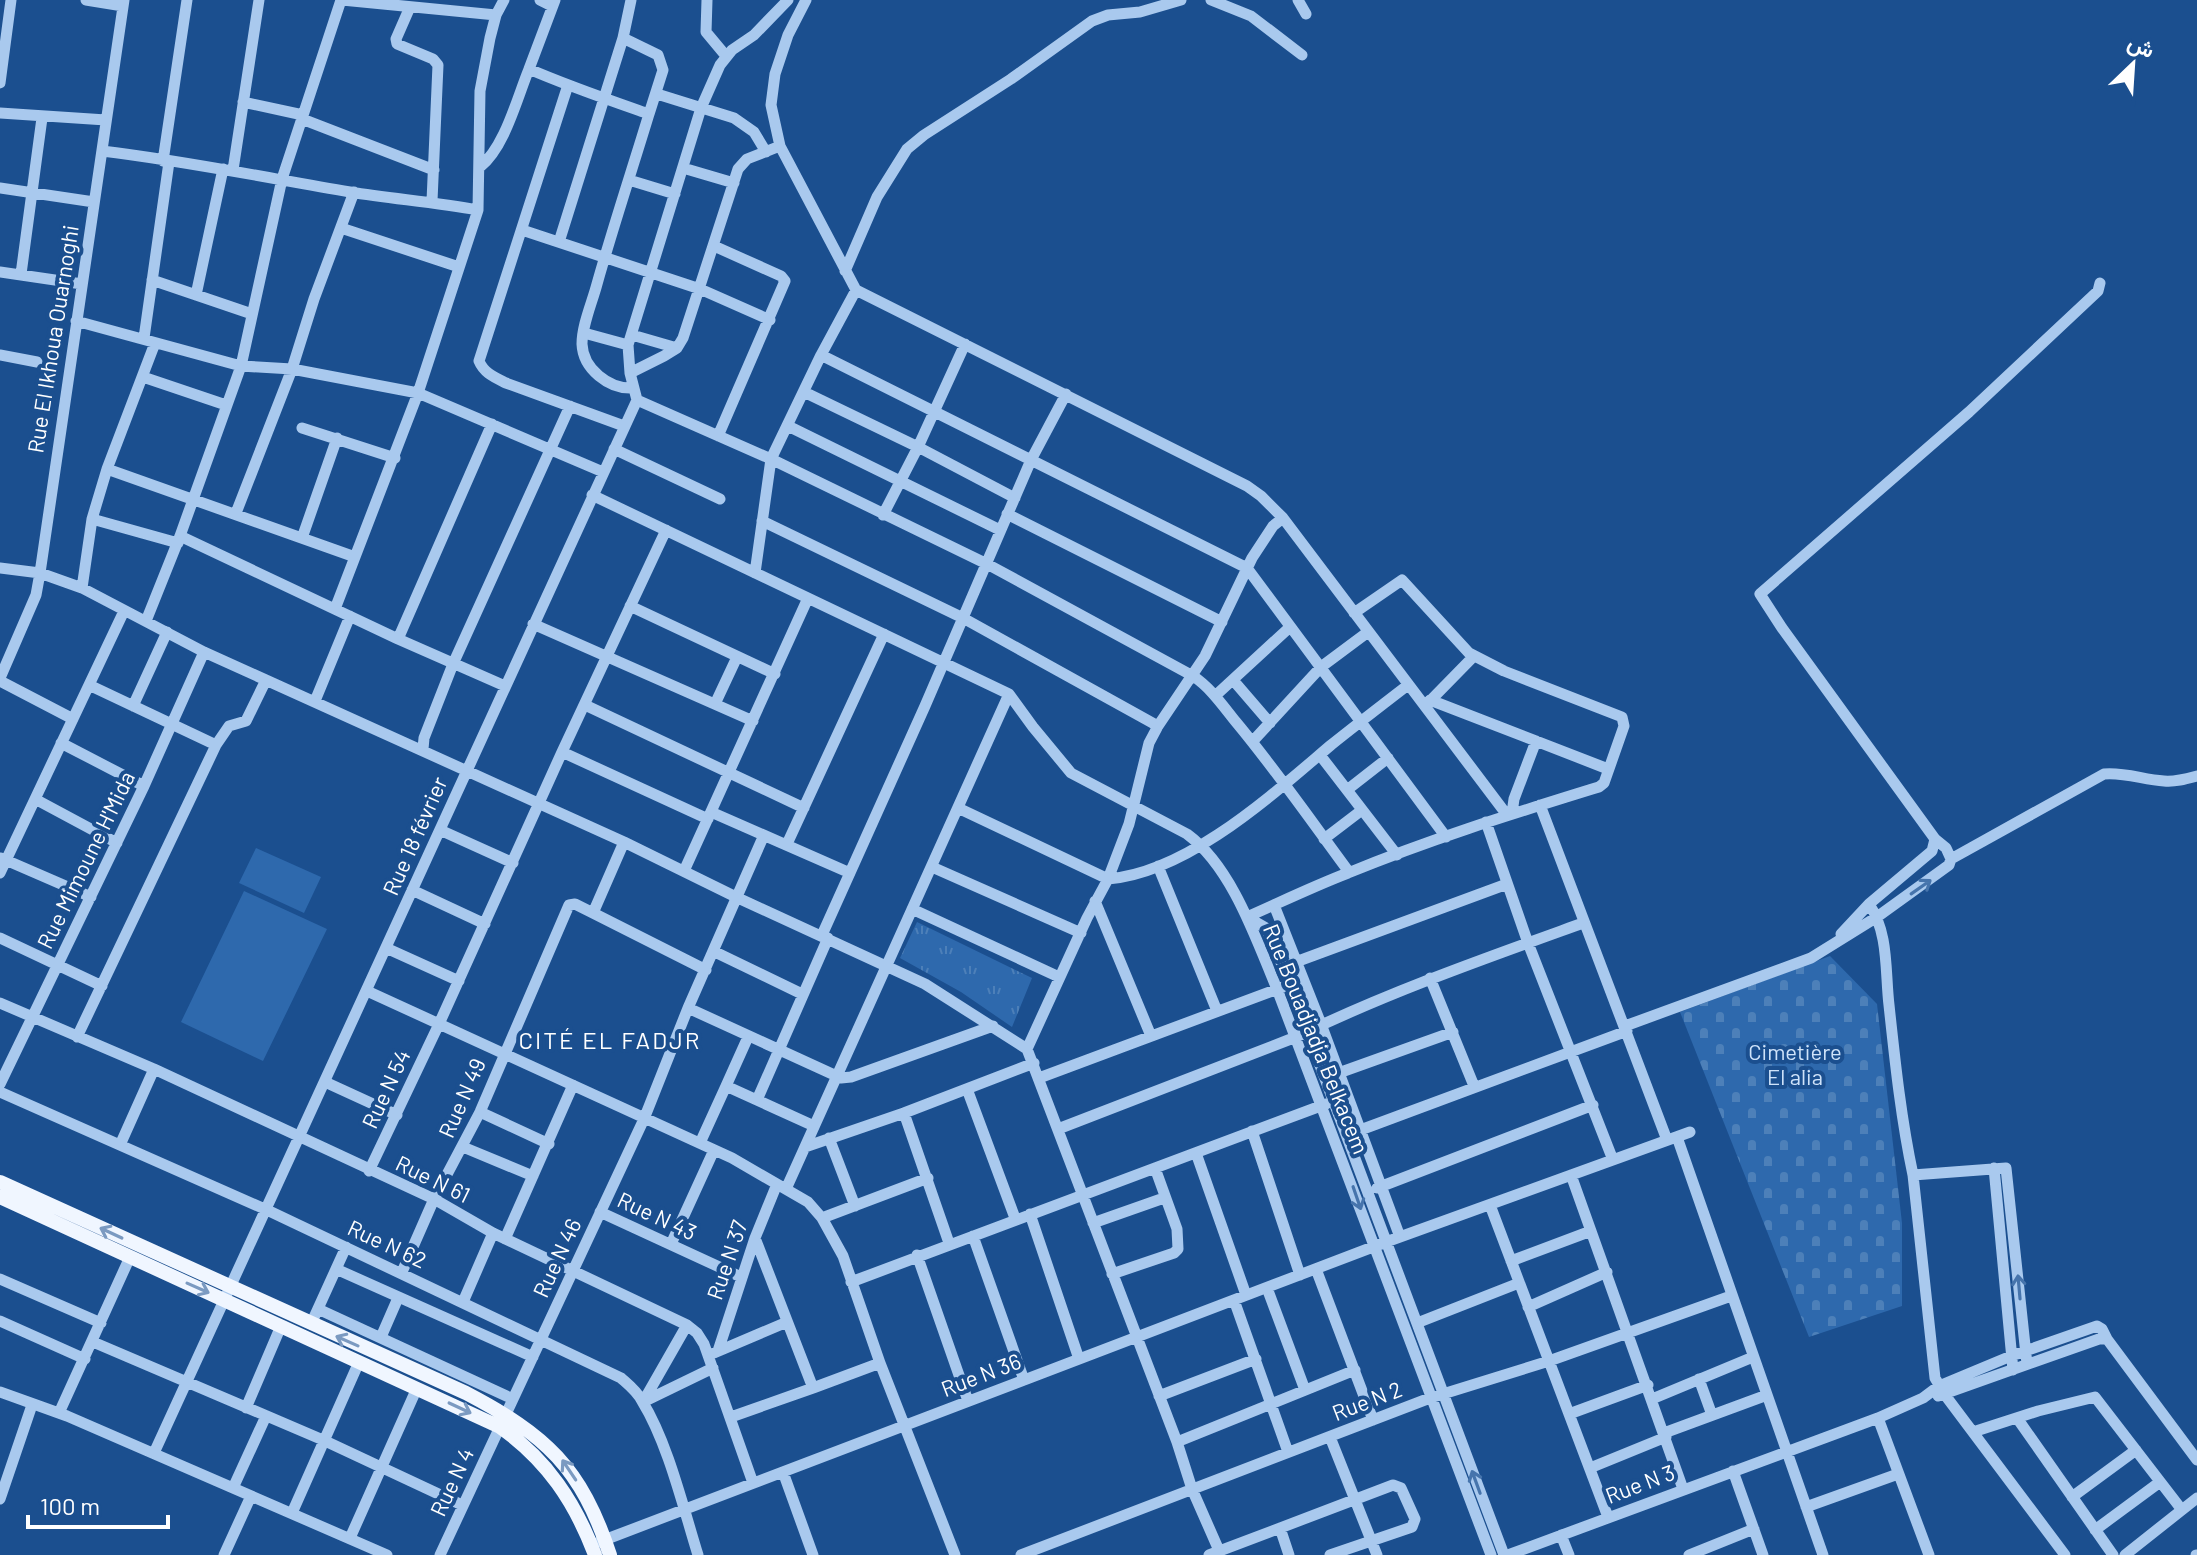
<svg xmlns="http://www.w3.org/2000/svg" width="2197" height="1555" font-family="Barlow,Vazirmatn,sans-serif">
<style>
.grass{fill:url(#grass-tufts)}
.cemetery{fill:url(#cemetery-stones)}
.pitch{fill:#2e69ad}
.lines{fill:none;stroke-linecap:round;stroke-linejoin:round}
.minor{stroke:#a9c9ee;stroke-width:11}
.major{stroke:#f0f6ff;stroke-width:14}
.oneway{stroke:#4674ac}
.oneway2{stroke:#7b9ac1}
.labels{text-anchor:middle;stroke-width:8;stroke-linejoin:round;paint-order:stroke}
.street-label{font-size:22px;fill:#fff;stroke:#1b4f8f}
.park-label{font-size:22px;fill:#cfe3fa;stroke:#1b4f8f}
.neighbourhood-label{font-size:24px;letter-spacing:2px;fill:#fff;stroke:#1b4f8f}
</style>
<defs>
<pattern id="grass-tufts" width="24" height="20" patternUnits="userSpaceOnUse" patternTransform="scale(2)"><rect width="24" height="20" fill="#2e69ad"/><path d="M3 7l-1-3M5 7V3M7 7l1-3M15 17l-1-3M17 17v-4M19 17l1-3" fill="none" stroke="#4d80b9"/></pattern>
<pattern id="cemetery-stones" width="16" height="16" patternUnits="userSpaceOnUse" patternTransform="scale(2)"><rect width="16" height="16" fill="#2e69ad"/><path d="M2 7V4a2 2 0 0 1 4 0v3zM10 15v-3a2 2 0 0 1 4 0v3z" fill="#4d80b9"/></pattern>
</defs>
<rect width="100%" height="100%" fill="#1b4f8f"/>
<path class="grass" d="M917 922 1032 978 1012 1027 961 992 900 958Z"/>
<path class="cemetery" d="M1830 956 1877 1004 1902 1223V1306L1809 1337 1680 1012Z"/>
<path class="pitch" d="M256 848 321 877 304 913 239 883Z
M244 891 327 929 263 1061 181 1022Z"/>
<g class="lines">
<path class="minor" d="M86 0 123 6
M342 0 496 15
M540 0 552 6
M555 0 529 69C568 86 609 100 649 114L663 70 658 55 623 38 559 242
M707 0 706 32 726 56
M788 0 754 35 732 50 720 65 701 108 628 345 630 373 637 400 771 459 987 564 1193 676C1211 688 1223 706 1236 722 1276 770 1312 822 1349 872
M806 0 788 35 775 74 771 105 780 146 856 290 1247 486 1261 496 1283 518
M1211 0 1251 16 1302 55
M1298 0 1306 14
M410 7 396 39 397 44 433 59 438 65 432 201
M623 38 631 0
M0 83 11 0
M568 85 479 361C484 373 494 377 506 383L624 426
M657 94 734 118 754 132 766 152
M243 102 303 115
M0 113 106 120
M302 119 434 170
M102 151C186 161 268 178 350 192 393 199 435 202 478 210
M163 161 187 0
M480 167C505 147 517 98 529 69
M683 168 734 183
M233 170 259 0
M629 180 675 194
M0 188 94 202
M341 228 459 267
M522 230 700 289 770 320
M714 246 781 276 785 281 718 436
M845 271 877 197 907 149 924 135 1011 79 1092 21 1108 15 1140 12 1181 0
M0 272 82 284
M21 274 42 118
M152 280 252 314
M196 295 223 169
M76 321 241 366 292 369 418 393 603 472
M584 333 628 345
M632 335 677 348
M144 338 169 162
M0 355 37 362
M821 355 1247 568 1446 837
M630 373 664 356 677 348 683 338 738 169 747 159 780 146
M143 377 226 405
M632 388C609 389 583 369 582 344 582 325 592 303 597 284 613 227 632 170 649 114
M804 392 918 447 1015 498
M788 426 1000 530
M302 428 395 458
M614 449 720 499
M107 469 355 557
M592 495 1009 694 1033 727 1071 773 1187 834C1232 867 1256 939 1277 989L1491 1555
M236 513 292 369 314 299 354 192
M1007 514 1222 622
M883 515 918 447 965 344
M92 519 178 543
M762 521 963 618 1158 726
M180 536 398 639 505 686
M302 538 337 438
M0 568 40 573 82 588 204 652 624 842 738 898 925 984 1027 1049 1177 1442 1192 1489 1221 1555
M755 573 771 459 821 355 856 290
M82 588 92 519 107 469 155 343
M630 606 775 674
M335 609 418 393 478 210 480 91 490 38 496 15 504 0
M146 621 180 536 241 366 282 179 341 0
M533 624 753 721
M398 639 492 424
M0 678 36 595 40 573 124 0
M1233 680 1270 723
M0 681 73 719
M89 685 216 745
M1215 696 1290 627
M1430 700 1608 769
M315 701 350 616
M715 704 737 657
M1427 704 1474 656
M585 705 804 808
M133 706 167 632
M1252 742 1321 667 1368 632
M61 743 144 786
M423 749 424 738 453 664 570 406
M562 752 708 819
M1320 755 1397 855
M1347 790 1388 758
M35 799 117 843
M1540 805 1667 1140
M958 808 1108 879 1129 824 1149 743 1158 726 1205 656 1252 558 1273 526 1283 518 1507 815
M711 812 850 873
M1512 813 1514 799 1536 741
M1486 822 1528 943 1613 1160
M440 830 513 863
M1324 839 1362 810
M787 844 884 634
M1 858 91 897
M1951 859 2104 774C2125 772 2144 780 2164 781 2176 782 2186 779 2197 776
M1158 866 1217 1011
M932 867 1081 933
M684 871 808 598
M0 873 124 611
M412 890 485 924
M1095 901 1151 1036
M1869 904C1889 933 1885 971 1889 1005 1895 1061 1901 1119 1913 1175
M1274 905 1321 1024 1400 1237
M912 909 1059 977
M593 913 624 842
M1247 917C1281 902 1314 886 1348 873 1430 839 1515 813 1599 787L1604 783 1624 726 1622 717 1504 671 1469 653 1402 580 1354 613
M1247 917 1266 928 1283 967 1504 1555
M1841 934 1869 904 1932 851 1935 839
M822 935 925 706 1031 460 1066 394
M0 938 102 986
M386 948 459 981
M715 952 802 994
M1293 963 1507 884
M1430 978 1474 1086
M367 991 732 1158 808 1202 822 1218 843 1256 880 1363 955 1555
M0 1003 154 1069 434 1199 493 1233 687 1325 697 1333 704 1344 753 1483
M688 1008 841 1078 851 1077 993 1026
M1625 1026 1811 958 1877 917 1949 865 1951 859 1946 848 1935 839 1782 628 1760 594 1969 412 2098 291 2100 283
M77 1037 216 745 229 726 246 721 266 680
M748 1037 726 1086 814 1126
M1027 1049 1087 918 1108 879C1187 873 1272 795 1331 745 1356 725 1382 705 1408 685
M1333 1075 1453 1032
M1039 1078 1283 987
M325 1082 397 1115
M0 1084 144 786 204 652
M967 1089 1015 1218
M0 1092 267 1210 621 1378C629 1385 637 1391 642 1401 668 1443 683 1507 698 1555
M757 1100 828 938
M480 1112 549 1144
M904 1113 949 1243
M1058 1129 1296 1037C1389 992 1486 958 1583 923
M1252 1131 1300 1275
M1355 1132 1627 1031
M1677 1137 1823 1555
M829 1138 855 1206
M700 1143 726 1086
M120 1145 154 1069
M463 1147 533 1176
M805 1147 904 1113 1034 1063
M1196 1153 1246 1295
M1994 1168 2013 1370
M369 1171 439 1024 562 752 666 530
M1571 1175 1683 1489
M1377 1188 1593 1105
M786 1189 1009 694
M1490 1205 1608 1517
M600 1212 741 1277
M1030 1214 1079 1359
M822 1218 928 1178
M1093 1223 1164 1198
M973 1236 1024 1380
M755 1238 813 1388 880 1363
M505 1239 573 1085
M671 1244 714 1150
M917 1255 968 1401
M1511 1261 1591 1231
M336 1269 533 1357
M1316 1269 1373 1420
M402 1272 434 1199 480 1112 569 905 575 904 593 913 706 970
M1112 1274 1174 1253 1178 1249 1177 1229 1155 1168
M0 1279 101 1323
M851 1282 1326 1104
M1267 1288 1305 1390
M1234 1300 1288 1452
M463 1302 493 1233
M1528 1307 1607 1272
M318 1309 513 1399
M0 1321 85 1359
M1417 1323 1519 1283
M311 1324 346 1247
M381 1337 398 1298
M93 1342 323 1440 462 1505
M718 1351 755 1238 777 1184
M714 1353 787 1322
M2027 1364 2006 1168 1913 1175 1935 1378 1945 1395 2065 1555
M1699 1379 1712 1415
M0 1392 67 1416 387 1555
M1159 1396 1256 1359
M1938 1396 2099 1339H2107
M1652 1399 1753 1357
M645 1401 713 1368
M643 1402 687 1325
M246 1408 281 1326
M59 1413 130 1257
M1569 1414 1648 1385
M731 1417 813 1388
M1878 1418 1929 1555
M2017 1418 2113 1555
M1973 1432 2038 1411 2095 1397 2182 1510
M1664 1433 1767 1395
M1330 1437 1377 1555
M1177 1442 1355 1370
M154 1453 637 400
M1590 1468 1666 1437
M1733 1471 1763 1555
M783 1472 813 1555
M233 1488 266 1416
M2072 1497 2136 1450
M0 1499 32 1405
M1806 1507 1898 1474
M292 1513 359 1362
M1280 1528 1289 1555
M2095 1530 2160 1482
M1561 1535 1569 1555
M350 1538 417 1388
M599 1542 1386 1242 1690 1132
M224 1555 251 1496
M440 1555 644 1119 688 1008 764 835
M1021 1555 1430 1398 1549 1361 1731 1296
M1209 1555 1393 1485 1401 1488 1415 1519 1412 1527 1330 1555
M1508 1555 1878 1418 1923 1398 1939 1386 2011 1356 2097 1326 2102 1329 2107 1339 2197 1460
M1689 1555 1754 1529
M2125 1555 2197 1498
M2196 1555H2197"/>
<path class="major" d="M0 1182 466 1393C546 1435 581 1467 610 1555
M0 1197 500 1427C547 1460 575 1502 595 1555"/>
</g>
<defs><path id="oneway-shaft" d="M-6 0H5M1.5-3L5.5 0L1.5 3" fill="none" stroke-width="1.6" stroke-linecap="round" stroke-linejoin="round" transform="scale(2)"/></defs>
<g class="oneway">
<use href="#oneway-shaft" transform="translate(1921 887) rotate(-35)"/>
<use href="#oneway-shaft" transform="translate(1357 1198) rotate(71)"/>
<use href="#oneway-shaft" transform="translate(2019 1287) rotate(-95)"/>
<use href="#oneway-shaft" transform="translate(1476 1482) rotate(-110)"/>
</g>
<g class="oneway2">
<use href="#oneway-shaft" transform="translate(111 1233) rotate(-155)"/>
<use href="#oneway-shaft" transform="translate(198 1288) rotate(24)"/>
<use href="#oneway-shaft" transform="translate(347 1341) rotate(-156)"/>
<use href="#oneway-shaft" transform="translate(460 1408) rotate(25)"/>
<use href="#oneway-shaft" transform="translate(569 1470) rotate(-124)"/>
</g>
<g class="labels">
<g class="street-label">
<text transform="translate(53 339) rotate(-81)" y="8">Rue EI Ikhoua Ouarnoghi</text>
<text transform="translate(415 836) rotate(-66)" y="8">Rue 18 février</text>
<text transform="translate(86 860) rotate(-64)" y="8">Rue Mimoune H'Mida</text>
<text transform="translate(1316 1039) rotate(68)" y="8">Rue Bouadjadja Belkacem</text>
<text transform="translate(386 1089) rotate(-65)" y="8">Rue N 54</text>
<text transform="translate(462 1098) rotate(-66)" y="8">Rue N 49</text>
<text transform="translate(433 1179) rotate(26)" y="8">Rue N 61</text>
<text transform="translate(657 1216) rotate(25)" y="8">Rue N 43</text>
<text transform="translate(387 1244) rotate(25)" y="8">Rue N 62</text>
<text transform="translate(557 1258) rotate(-65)" y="8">Rue N 46</text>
<text transform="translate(727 1260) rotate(-71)" y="8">Rue N 37</text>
<text transform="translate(981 1375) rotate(-21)" y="8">Rue N 36</text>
<text transform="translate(1367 1401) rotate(-21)" y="8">Rue N 2</text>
<text transform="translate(452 1482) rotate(-65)" y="8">Rue N 4</text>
<text transform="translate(1640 1484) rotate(-21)" y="8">Rue N 3</text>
</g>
<g class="park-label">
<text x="1795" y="1060">Cimetière<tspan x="1795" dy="25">El alia</tspan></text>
</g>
<g class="neighbourhood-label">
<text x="610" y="1049">CITÉ EL FADJR</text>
</g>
</g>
<g transform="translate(2133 64) rotate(25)" stroke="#1b4f8f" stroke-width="6" paint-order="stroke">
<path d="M0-6L14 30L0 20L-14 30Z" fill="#ffffff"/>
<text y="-12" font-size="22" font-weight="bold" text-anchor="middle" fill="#ffffff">ش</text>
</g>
<path d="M28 1515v12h140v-12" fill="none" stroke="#ffffff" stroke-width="4"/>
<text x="40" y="1515" font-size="24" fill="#ffffff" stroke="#1b4f8f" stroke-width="6" paint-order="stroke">100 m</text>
</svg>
